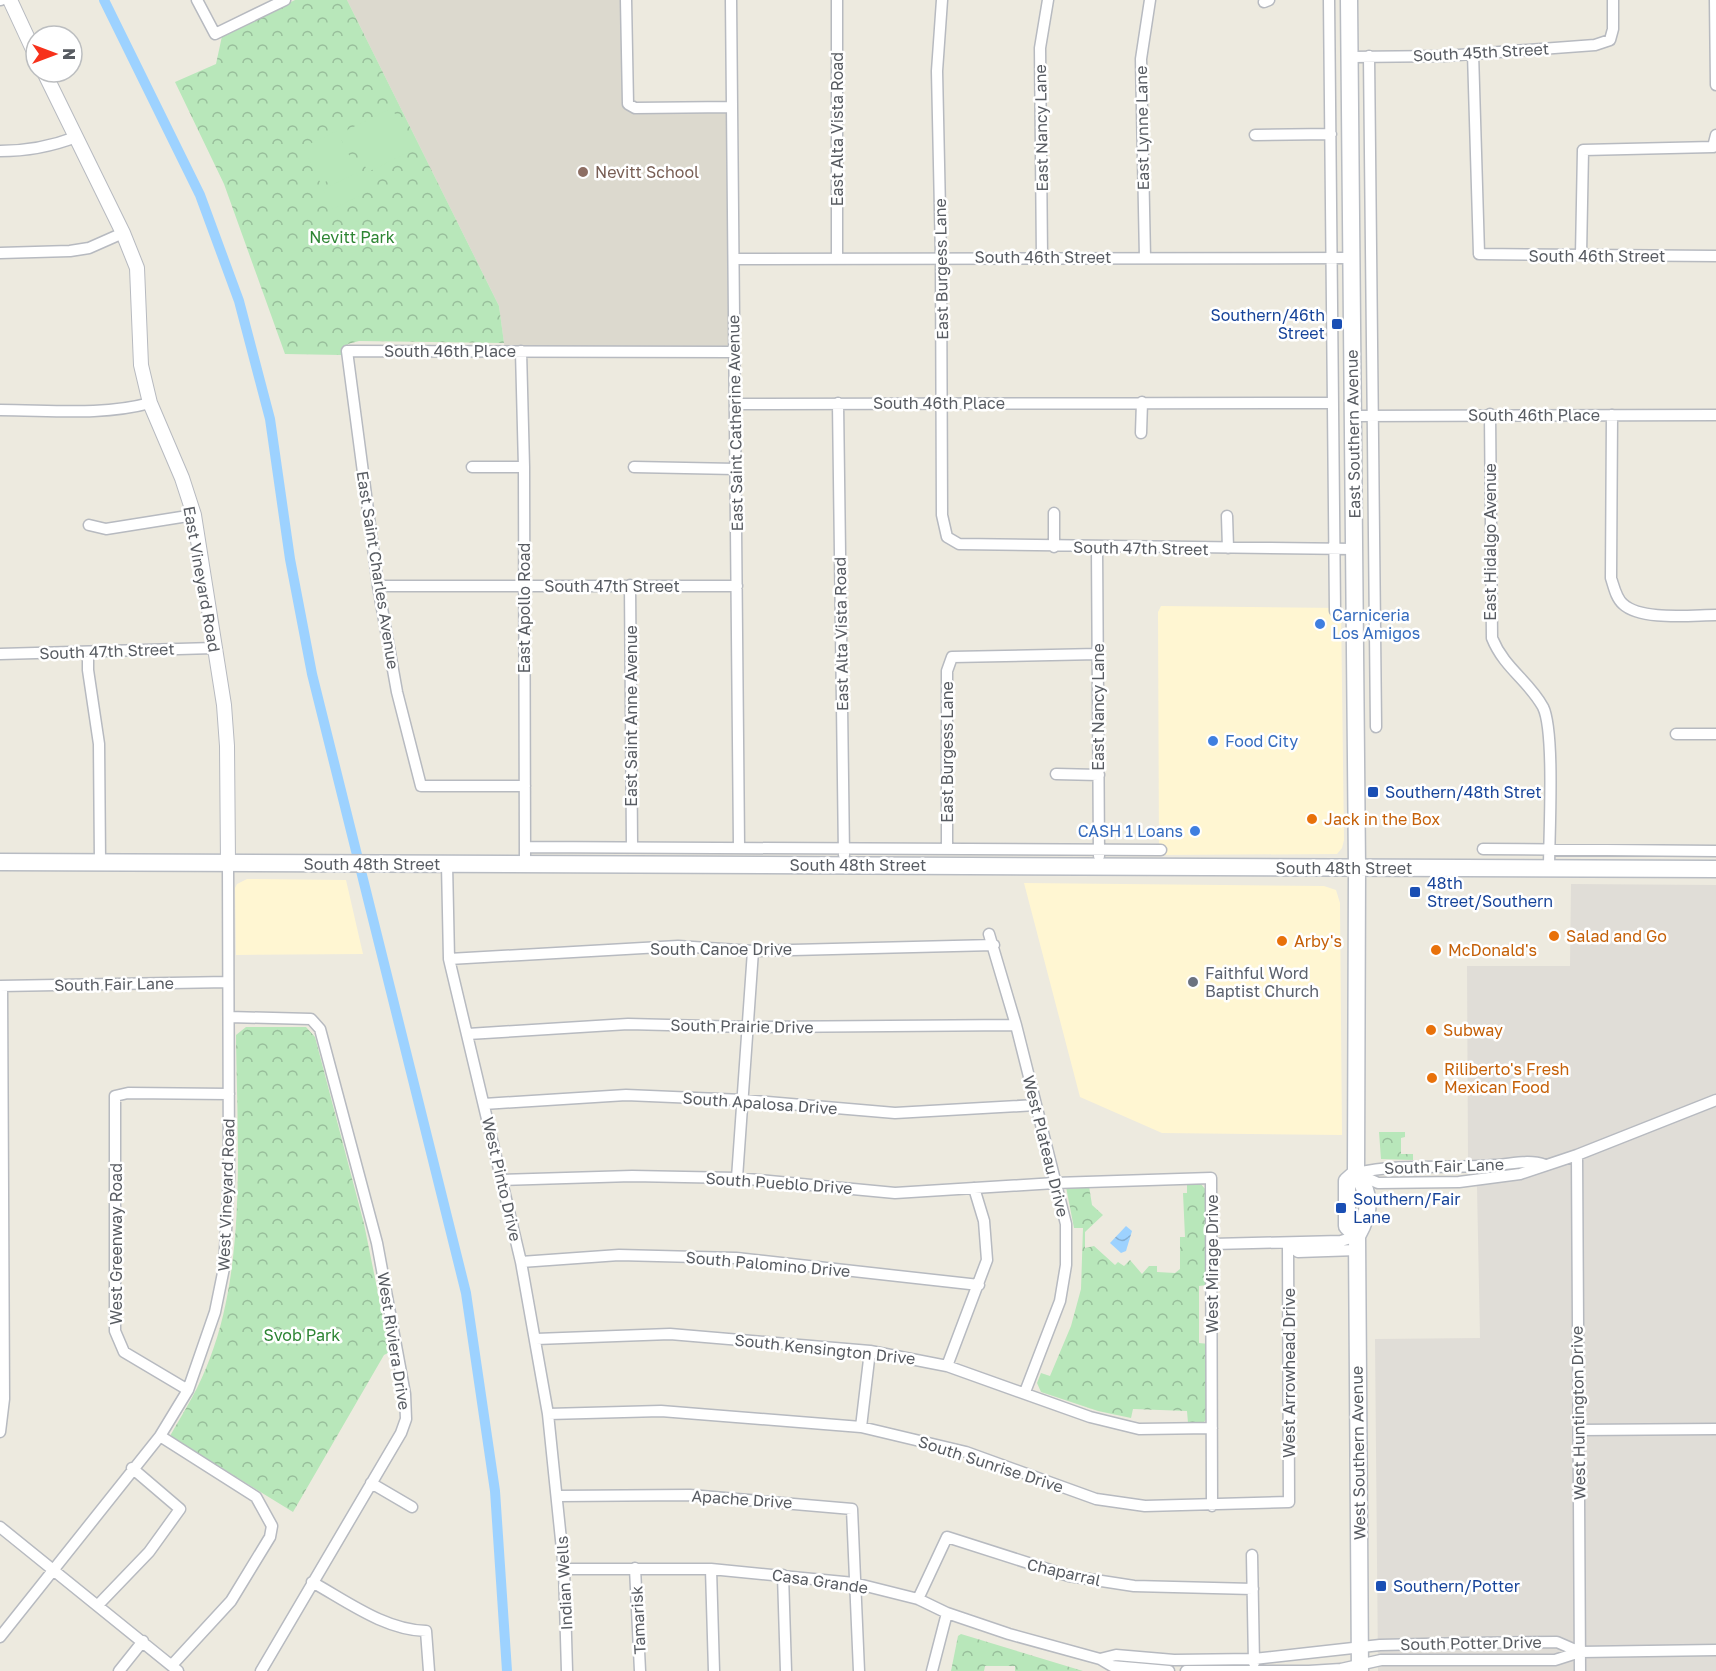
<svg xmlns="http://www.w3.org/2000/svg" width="1716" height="1671" font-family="'Golos Text',sans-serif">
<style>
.commercial{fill:#fff6d2}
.industrial{fill:#e0ddd7}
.education{fill:#dcd9ce}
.park{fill:url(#park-crowns)}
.garden{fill:#b8e7ba}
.water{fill:url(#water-waves)}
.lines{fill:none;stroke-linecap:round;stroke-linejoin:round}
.canal{stroke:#9dd2ff;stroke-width:10}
.minor-casing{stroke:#b7bac0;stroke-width:13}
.tertiary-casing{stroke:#b7bac0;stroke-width:16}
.secondary-casing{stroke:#b8bcc3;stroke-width:19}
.minor{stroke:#fff;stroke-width:10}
.tertiary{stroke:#fff;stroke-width:14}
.secondary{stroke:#fff;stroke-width:16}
.education-dot{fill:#8d6e63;stroke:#fff;stroke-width:2}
.transit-dot{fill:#1a4fb4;stroke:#fff;stroke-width:2}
.shop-dot{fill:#3f7fe0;stroke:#fff;stroke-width:2}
.food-dot{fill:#e8710a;stroke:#fff;stroke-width:2}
.worship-dot{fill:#6b7280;stroke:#fff;stroke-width:2}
.labels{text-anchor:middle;stroke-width:5;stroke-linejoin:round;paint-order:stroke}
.street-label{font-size:16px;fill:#585c62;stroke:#fff}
.education-label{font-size:16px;fill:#785e54;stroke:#fff;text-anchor:start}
.park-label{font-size:16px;fill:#2d8533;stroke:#fff}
.transit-label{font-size:16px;fill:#164399;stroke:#fff;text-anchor:start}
.shop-label{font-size:16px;fill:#366cbe;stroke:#fff;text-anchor:start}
.food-label{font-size:16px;fill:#c56008;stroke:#fff;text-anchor:start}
.worship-label{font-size:16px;fill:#5b616d;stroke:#fff;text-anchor:start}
</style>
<defs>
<pattern id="park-crowns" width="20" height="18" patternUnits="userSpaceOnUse" patternTransform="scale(1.5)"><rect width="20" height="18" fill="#b8e7ba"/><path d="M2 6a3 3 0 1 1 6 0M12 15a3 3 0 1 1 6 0" fill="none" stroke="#98be9b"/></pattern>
<pattern id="water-waves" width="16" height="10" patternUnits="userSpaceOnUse" patternTransform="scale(1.5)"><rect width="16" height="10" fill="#9dd2ff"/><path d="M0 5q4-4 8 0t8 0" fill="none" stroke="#83aed2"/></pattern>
</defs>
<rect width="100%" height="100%" fill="#edeadf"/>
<path class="commercial" d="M1161 606 1341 608 1344 840 1342 848 1337 854 1159 855 1158 612Z
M247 879 346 880 363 954 236 955 235 888 237 884Z
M1024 883 1324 886 1336 890 1340 903 1342 1135 1162 1133 1080 1097Z"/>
<path class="industrial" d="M1571 884 1716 885V1671H1378L1375 1339 1480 1338 1477 1187 1468 1161 1467 966H1570Z"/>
<path class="education" d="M347 0H626L628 104 732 107 734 352 505 351 499 306Z"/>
<path class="park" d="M295 0H347L499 306 504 343 359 341 348 344 341 355 285 354 224 184 175 82 216 64 222 36Z
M246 1027H306L315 1037 364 1224 390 1352 384 1355 293 1512 170 1436C185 1410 200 1386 210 1358 247 1261 237 1138 236 1035Z
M1379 1132H1405V1137L1401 1138V1154H1413V1160L1381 1159Z
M1187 1183H1200L1206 1190 1207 1285 1199 1286V1343L1209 1344 1208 1417 1204 1422 1188 1423 1187 1411 1133 1409 1131 1418 1098 1411 1041 1392 1037 1383 1041 1373 1050 1376 1071 1326 1081 1289 1083 1228H1074L1066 1187 1089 1186 1092 1205 1103 1215 1085 1232V1248L1094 1246 1115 1265 1118 1262 1124 1266 1130 1260 1142 1274 1149 1266H1157V1272L1175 1273 1180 1269V1237H1185L1183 1193H1187Z
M961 1634 1083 1671H1015V1666H985L984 1671H951L958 1636Z"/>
<path class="garden" d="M392 108 413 150 368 172 347 130Z
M337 131 355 167 321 184 303 147Z
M356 173 366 192 333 209 323 190Z"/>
<path class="water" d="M1126 1226 1132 1231 1126 1251 1121 1253 1110 1243Z"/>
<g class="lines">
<path class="canal" d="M104 0 200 195 239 301 270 419 290 559 312 674 466 1293 495 1491 507 1671"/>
<defs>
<path id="minor" d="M0 0H1
M197 0 215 34 285 0
M626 0 628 104 635 108 732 107
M731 0 739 846
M942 0 937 71 941 257 942 515 947 537 959 544 1355 549
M1329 0 1335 611
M1715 0 1716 85
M1264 2 1269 0
M1473 53 1479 254 1716 256
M1369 56 1376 727
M1350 57 1445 56 1595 45 1610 40 1613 29V0
M1255 135 1331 134
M0 151C28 151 50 147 76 137
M0 253 70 251 89 248 123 233
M1581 255 1583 150 1713 147 1716 135
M837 258V0
M1042 258 1040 48 1048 0
M1145 258 1141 59 1150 0
M734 259 1352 258
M521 351 524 467 525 864
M838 403 844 855
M736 404 1333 403
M0 410C50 410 102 416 150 403
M1490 414 1492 638C1504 668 1529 681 1543 707 1555 731 1549 835 1549 868
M1612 415 1611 578C1614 587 1616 598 1623 604 1641 621 1692 615 1716 615
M1353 416 1716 415
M1141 433 1142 402
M472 467H524
M634 467 736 469
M1054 513V547
M1227 516 1228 548
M89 525 106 529 194 515
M1097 547 1099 856
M630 585 632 846
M378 586H737
M88 652V670L99 744 100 862
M0 654 214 648
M1676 734H1716
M1056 774 1099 775
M525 786H421L397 692 378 586 347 351 734 352
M525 847 1161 850
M947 848V671L952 657 1098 654
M1483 849 1716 851
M447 864 449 959 521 1262 548 1414 564 1569 567 1671
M989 934 1016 1025 1066 1224V1265L1060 1301 1025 1392
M449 959 678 946 753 951 994 945
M0 986 228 982
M229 1017 311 1019 320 1029 377 1243 405 1394 406 1419 401 1433 261 1671
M468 1034 628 1024 748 1027 1016 1025
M484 1104 626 1095 743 1100 895 1113 1036 1105
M1577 1155 1580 1671
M1356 1173C1402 1163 1449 1169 1495 1165 1512 1164 1529 1159 1545 1165
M1358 1174 1378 1183 1459 1182 1520 1174 1577 1155 1716 1100
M737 1178 753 951
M503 1180 632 1176 737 1178 895 1193 1055 1183 1211 1178 1212 1506
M1213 1244 1341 1241 1357 1236
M1288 1244 1298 1252 1357 1250
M521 1262 619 1255 736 1258 979 1285
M536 1339 670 1334 870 1351 947 1366 1090 1417 1139 1429 1212 1428
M947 1366 987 1260 984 1221 974 1188
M188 1390 124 1352 115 1331V1096L128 1093 229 1094
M548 1414 661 1411 861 1427 966 1452 1096 1499 1145 1506 1289 1502 1288 1244
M861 1427 870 1351
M1579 1430 1716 1429
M0 1432 4 1399 2 986
M160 1436 256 1497 272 1526 270 1537 231 1601 172 1665
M371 1483 412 1507
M558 1496 690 1495 852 1509 859 1671
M0 1527 178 1671
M1252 1555 1254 1663
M635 1568 640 1671
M564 1569H711L854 1583 918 1599 947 1613 1009 1634 1100 1659 1112 1666 1169 1671
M711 1569 714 1671
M783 1575 786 1671
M312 1582C348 1602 385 1630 426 1631L429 1671
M918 1599 947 1537 1069 1576 1134 1586 1253 1589
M99 1604 149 1552 180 1509 132 1468
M0 1637 160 1436 188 1390 215 1312 224 1268 229 1176 228 863
M1100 1659 1116 1655 1174 1660 1254 1659 1380 1645 1467 1643 1557 1642 1580 1652
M119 1671 143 1641
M932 1671 947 1613
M1186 1671H1309L1341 1669 1381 1660H1555L1580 1652 1716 1650"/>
<path id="tertiary" d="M10 0 36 56
M44 72 123 233 137 268 141 365 150 403 182 478 194 515 224 705 227 746 228 863"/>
<path id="secondary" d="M1349 0 1357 868 1356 1173C1372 1196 1371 1211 1357 1236L1360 1671
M0 862 1716 869
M1356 1173 1347 1181V1226L1357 1236"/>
</defs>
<use href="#minor" class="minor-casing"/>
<use href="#tertiary" class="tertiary-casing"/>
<use href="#secondary" class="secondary-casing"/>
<use href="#minor" class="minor"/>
<use href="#tertiary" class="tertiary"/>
<use href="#secondary" class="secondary"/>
</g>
<circle class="education-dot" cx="583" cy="172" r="6"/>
<g class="transit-dot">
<rect x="1331" y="318" width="12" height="12" rx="3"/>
<rect x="1367" y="786" width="12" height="12" rx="3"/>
<rect x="1409" y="886" width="12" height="12" rx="3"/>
<rect x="1335" y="1202" width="12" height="12" rx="3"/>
<rect x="1375" y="1580" width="12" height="12" rx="3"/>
</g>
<g class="shop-dot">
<circle cx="1320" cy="624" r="6"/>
<circle cx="1213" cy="741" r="6"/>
<circle cx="1195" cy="831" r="6"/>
</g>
<g class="food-dot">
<circle cx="1312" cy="819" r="6"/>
<circle cx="1554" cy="936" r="6"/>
<circle cx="1282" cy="941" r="6"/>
<circle cx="1436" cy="950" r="6"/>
<circle cx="1431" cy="1030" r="6"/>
<circle cx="1432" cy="1078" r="6"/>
</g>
<circle class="worship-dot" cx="1193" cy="982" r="6"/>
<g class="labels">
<g class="street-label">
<text transform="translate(1481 52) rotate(-3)" y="6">South 45th Street</text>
<text transform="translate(1041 128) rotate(-91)" y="6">East Nancy Lane</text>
<text transform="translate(1142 128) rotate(-91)" y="6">East Lynne Lane</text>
<text transform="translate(837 129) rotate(-90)" y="6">East Alta Vista Road</text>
<text x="1597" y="262">South 46th Street</text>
<text x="1043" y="263">South 46th Street</text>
<text transform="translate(941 269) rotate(-91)" y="6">East Burgess Lane</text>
<text x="450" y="357">South 46th Place</text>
<text x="939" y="409">South 46th Place</text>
<text x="1534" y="421">South 46th Place</text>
<text transform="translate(735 423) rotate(-91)" y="6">East Saint Catherine Avenue</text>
<text transform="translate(1353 434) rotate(-91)" y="6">East Southern Avenue</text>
<text transform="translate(1490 542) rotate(-90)" y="6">East Hidalgo Avenue</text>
<text transform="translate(1141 548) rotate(1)" y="6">South 47th Street</text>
<text transform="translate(378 570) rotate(81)" y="6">East Saint Charles Avenue</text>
<text transform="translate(202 579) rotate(80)" y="6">East Vineyard Road</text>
<text x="612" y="592">South 47th Street</text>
<text transform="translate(524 608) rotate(-90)" y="6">East Apollo Road</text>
<text transform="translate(841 634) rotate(-91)" y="6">East Alta Vista Road</text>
<text transform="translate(107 651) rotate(-2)" y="6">South 47th Street</text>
<text transform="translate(1098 707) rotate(-90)" y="6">East Nancy Lane</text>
<text transform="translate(631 716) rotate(-90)" y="6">East Saint Anne Avenue</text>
<text transform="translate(947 752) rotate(-90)" y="6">East Burgess Lane</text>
<text x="372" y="870">South 48th Street</text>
<text x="858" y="871">South 48th Street</text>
<text x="1344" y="874">South 48th Street</text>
<text x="721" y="955">South Canoe Drive</text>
<text transform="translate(114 984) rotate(-1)" y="6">South Fair Lane</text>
<text transform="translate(742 1026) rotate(1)" y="6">South Prairie Drive</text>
<text transform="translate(760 1103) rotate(4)" y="6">South Apalosa Drive</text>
<text transform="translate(1046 1146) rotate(76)" y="6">West Plateau Drive</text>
<text transform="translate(1444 1166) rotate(-2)" y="6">South Fair Lane</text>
<text transform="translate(502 1179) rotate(77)" y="6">West Pinto Drive</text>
<text transform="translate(779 1183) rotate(4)" y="6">South Pueblo Drive</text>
<text transform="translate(226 1195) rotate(-88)" y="6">West Vineyard Road</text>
<text transform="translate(116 1244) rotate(-90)" y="6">West Greenway Road</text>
<text transform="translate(768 1264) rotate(5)" y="6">South Palomino Drive</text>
<text transform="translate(1212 1264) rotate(-90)" y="6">West Mirage Drive</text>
<text transform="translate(394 1341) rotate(81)" y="6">West Riviera Drive</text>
<text transform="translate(825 1349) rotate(6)" y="6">South Kensington Drive</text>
<text transform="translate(1289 1373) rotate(-90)" y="6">West Arrowhead Drive</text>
<text transform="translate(1578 1413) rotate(-91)" y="6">West Huntington Drive</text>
<text transform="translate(1358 1453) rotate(-91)" y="6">West Southern Avenue</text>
<text transform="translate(991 1464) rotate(18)" y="6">South Sunrise Drive</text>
<text transform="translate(742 1499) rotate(4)" y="6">Apache Drive</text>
<text transform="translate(1064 1572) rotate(13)" y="6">Chaparral</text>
<text transform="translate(820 1581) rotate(8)" y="6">Casa Grande</text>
<text transform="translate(564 1583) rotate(-93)" y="6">Indian Wells</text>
<text transform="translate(638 1620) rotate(-93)" y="6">Tamarisk</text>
<text transform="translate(1471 1643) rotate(-1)" y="6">South Potter Drive</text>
</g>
<g class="education-label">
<text x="595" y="178">Nevitt School</text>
</g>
<g class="park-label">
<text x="352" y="243">Nevitt Park</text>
<text x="302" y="1341">Svob Park</text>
</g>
<g class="transit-label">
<text x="1325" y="321" text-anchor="end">Southern/46th<tspan x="1325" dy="18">Street</tspan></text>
<text x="1385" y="798">Southern/48th Stret</text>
<text x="1427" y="889">48th<tspan x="1427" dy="18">Street/Southern</tspan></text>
<text x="1353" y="1205">Southern/Fair<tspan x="1353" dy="18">Lane</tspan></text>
<text x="1393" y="1592">Southern/Potter</text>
</g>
<g class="shop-label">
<text x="1332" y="621">Carniceria<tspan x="1332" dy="18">Los Amigos</tspan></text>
<text x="1225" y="747">Food City</text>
<text x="1183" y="837" text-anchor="end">CASH 1 Loans</text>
</g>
<g class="food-label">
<text x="1324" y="825">Jack in the Box</text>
<text x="1566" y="942">Salad and Go</text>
<text x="1294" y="947">Arby's</text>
<text x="1448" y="956">McDonald's</text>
<text x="1443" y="1036">Subway</text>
<text x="1444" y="1075">Riliberto's Fresh<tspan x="1444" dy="18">Mexican Food</tspan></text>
</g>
<g class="worship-label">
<text x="1205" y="979">Faithful Word<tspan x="1205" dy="18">Baptist Church</tspan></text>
</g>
</g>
<g transform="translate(54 54) rotate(90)"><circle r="28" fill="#ffffff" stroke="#bcbec0" stroke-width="1.5"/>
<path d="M0-4.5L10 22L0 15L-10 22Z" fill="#f7311b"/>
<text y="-9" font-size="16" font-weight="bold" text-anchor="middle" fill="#585c62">N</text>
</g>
</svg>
